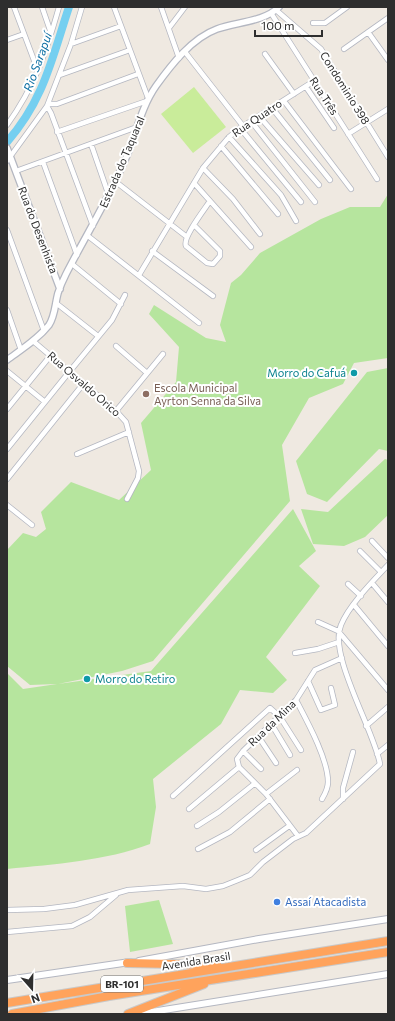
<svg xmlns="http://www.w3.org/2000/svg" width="395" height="1021" font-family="Commissioner,sans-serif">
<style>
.green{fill:#b6e59e}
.pitch{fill:#c9ec9a}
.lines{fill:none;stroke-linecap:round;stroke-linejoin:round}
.river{stroke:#75cff0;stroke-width:8}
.minor-casing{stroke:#b4b7c1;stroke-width:6}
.tertiary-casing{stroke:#b4b7c1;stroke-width:8}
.secondary-casing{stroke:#b4b7c1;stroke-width:8}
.motorway-casing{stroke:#c9c9c9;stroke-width:10}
.minor{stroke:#fff;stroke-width:4.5}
.tertiary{stroke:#fff;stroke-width:5.5}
.secondary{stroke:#fff;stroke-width:6}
.motorway{stroke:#ffa35c;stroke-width:8}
.culture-dot{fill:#0f9aa8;stroke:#fff;stroke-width:1.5}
.education-dot{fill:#8d6e63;stroke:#fff;stroke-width:1.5}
.shop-dot{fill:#3f7fe0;stroke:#fff;stroke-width:1.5}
.labels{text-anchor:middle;stroke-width:4;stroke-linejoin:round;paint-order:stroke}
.shield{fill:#fff;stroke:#6d6d6d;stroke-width:1}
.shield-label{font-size:10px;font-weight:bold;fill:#2e2e2e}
.street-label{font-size:11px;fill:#2e2e2e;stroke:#fff}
.culture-label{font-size:11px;fill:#0d838f;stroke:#fff;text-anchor:end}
.education-label{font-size:11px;fill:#785e54;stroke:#fff;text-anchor:start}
.shop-label{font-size:11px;fill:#366cbe;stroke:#fff;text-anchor:start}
.water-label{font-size:12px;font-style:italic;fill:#0d6fa3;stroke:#fff}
</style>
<rect width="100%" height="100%" fill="#efe9e1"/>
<path class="green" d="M388 194V358L354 363 343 384 309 398 282 445 290 501 153 661 122 671 58 684 151 671 293 509 316 551 299 566 320 586 266 657 287 680 273 693 240 690 221 724 153 779 156 807 150 844C105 861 55 864 7 869V673L23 689 57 684 30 685 7 666V550L23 533 36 537 46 529 41 512 71 482 119 500 151 470 141 423 176 382 179 347 149 314 154 305 206 338 226 342 220 325 231 283 241 275 260 253 321 219 350 207H380Z
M388 368V451L379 449 327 502 307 494 296 461 367 372Z
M385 459 388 460V515L365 537 344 546 313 544 301 509 328 512Z
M159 900 173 944 130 952 125 906Z"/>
<path class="pitch" d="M194 87 226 127 193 153 161 114Z"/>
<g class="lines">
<path class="river" d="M7 142C44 100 52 58 69 7"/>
<defs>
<path id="minor" d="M14 7 38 71
M42 7 51 33
M114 7 148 98
M161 7 179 58
M276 10 321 49 388 157
M271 13 377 179
M313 23H325L347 7
M169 28 185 7
M368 32 388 60
M7 40 24 34
M71 44 121 26
M344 49 388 18
M185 52 243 126
M265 54 294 94
M60 75 130 50
M306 87 334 128
M284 101 351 189
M48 104H57L138 74
M47 106 51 113 93 226
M272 108 330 180
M259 116 319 185
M251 121 315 202
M7 125C35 86 46 53 59 7
M240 128 301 202
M57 132 147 101
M348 134 388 109
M229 137 281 195 296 221
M91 144 109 196
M221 146 278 214
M7 161 47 106 71 44 82 7
M43 162 77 255
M203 168 233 199 260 234
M16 171 137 127
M116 182 187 237
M194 183 251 247
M194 225 220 251V256L213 264 207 263 186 246C182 238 204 210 210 201
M7 230 44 331
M88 236 199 323
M152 251 213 296
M72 264 121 304
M139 275 203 168 229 137 240 128 314 81
M56 303 98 336
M7 310 21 350
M33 341 116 411 126 422 139 471 138 478 127 499
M116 346 147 373
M7 371 45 402
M7 409 51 355
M116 411 163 354
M7 449 70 371 112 320 125 295
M77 454 129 432
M7 479 84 383
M7 505 32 525
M372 541 388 558
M360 551 381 572
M372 583 388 602
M348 584 361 596
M354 605 388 646
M318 622 338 631 388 690
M295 653 318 649 339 642
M308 681 321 710 335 705 331 688
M296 700C307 721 328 759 328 782 328 788 325 794 322 799
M272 725 290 755
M366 726 388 707
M258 736 276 763
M243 751 261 769
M377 754 388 745
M266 794 297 770
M173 796 270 708 280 717 301 750
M343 799V788L353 752
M189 809 239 767
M197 826 219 812 254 784
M298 836 266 794 239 767 237 759 243 751 296 700 315 670 342 658
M198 849 230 832 270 799
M256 850 289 826
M7 910 44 909 75 905 128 890 183 886 206 889 223 886 238 880 250 875 263 862 293 839 306 833 380 764C374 730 328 655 341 625 349 605 373 581 388 565
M7 932 72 926 90 917 116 895"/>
<path id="tertiary" d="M7 148 60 289
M7 360C22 349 38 339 49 325 55 316 55 304 58 293 60 287 63 280 66 274 87 233 111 195 128 153 137 130 142 106 156 86 171 65 192 38 217 29 236 22 264 22 279 7"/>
<path id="secondary" d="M139 961 259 939 388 919
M7 980 130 962
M139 1014 388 974"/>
<path id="motorway" d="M127 963 217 965
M7 1003 388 941
M12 1014 109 996 388 952
M128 1014 204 984"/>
</defs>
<use href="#minor" class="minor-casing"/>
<use href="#tertiary" class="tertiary-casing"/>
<use href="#secondary" class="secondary-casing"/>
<use href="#motorway" class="motorway-casing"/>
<use href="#minor" class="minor"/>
<use href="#tertiary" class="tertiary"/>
<use href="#secondary" class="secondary"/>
<use href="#motorway" class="motorway"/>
</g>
<g class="culture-dot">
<circle cx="354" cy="373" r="4"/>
<circle cx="87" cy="679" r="4"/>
</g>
<circle class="education-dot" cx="146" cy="394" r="4"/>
<circle class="shop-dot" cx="277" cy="902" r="4"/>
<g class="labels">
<rect class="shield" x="101" y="976" width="42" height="16" rx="3"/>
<g class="shield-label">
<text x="122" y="988">BR-101</text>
</g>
<g class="street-label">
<text transform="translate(345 88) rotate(58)" y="4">Condominio 398</text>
<text transform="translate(324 96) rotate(57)" y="4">Rua Três</text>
<text transform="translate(257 118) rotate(-34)" y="4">Rua Quatro</text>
<text transform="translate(122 162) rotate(-67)" y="4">Estrada do Taquaral</text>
<text transform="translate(38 230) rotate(69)" y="4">Rua do Desenhista</text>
<text transform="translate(84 384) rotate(41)" y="4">Rua Osvaldo Orico</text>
<text transform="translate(272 723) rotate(-44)" y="4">Rua da Mina</text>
<text transform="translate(196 961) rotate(-9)" y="4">Avenida Brasil</text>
</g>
<g class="culture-label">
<text x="346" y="377">Morro do Cafuá</text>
<text x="95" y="683" text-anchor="start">Morro do Retiro</text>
</g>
<g class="education-label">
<text x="154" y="392">Escola Municipal<tspan x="154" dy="13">Ayrton Senna da Silva</tspan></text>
</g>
<g class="shop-label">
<text x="285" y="906">Assaí Atacadista</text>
</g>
<g class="water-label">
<text transform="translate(38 62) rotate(-70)" y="4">Rio Sarapuí</text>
</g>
</g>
<rect width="395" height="1021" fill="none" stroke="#2e2e2e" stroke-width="16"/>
<g transform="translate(32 989) rotate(160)" stroke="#ffffff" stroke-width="3" paint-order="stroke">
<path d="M0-3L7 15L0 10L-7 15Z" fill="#2e2e2e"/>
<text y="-6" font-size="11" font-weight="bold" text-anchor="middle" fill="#2e2e2e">N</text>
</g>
<path d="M255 30v6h67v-6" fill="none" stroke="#2e2e2e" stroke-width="2"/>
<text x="261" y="30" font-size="12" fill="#2e2e2e" stroke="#ffffff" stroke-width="3" paint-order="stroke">100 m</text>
</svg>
